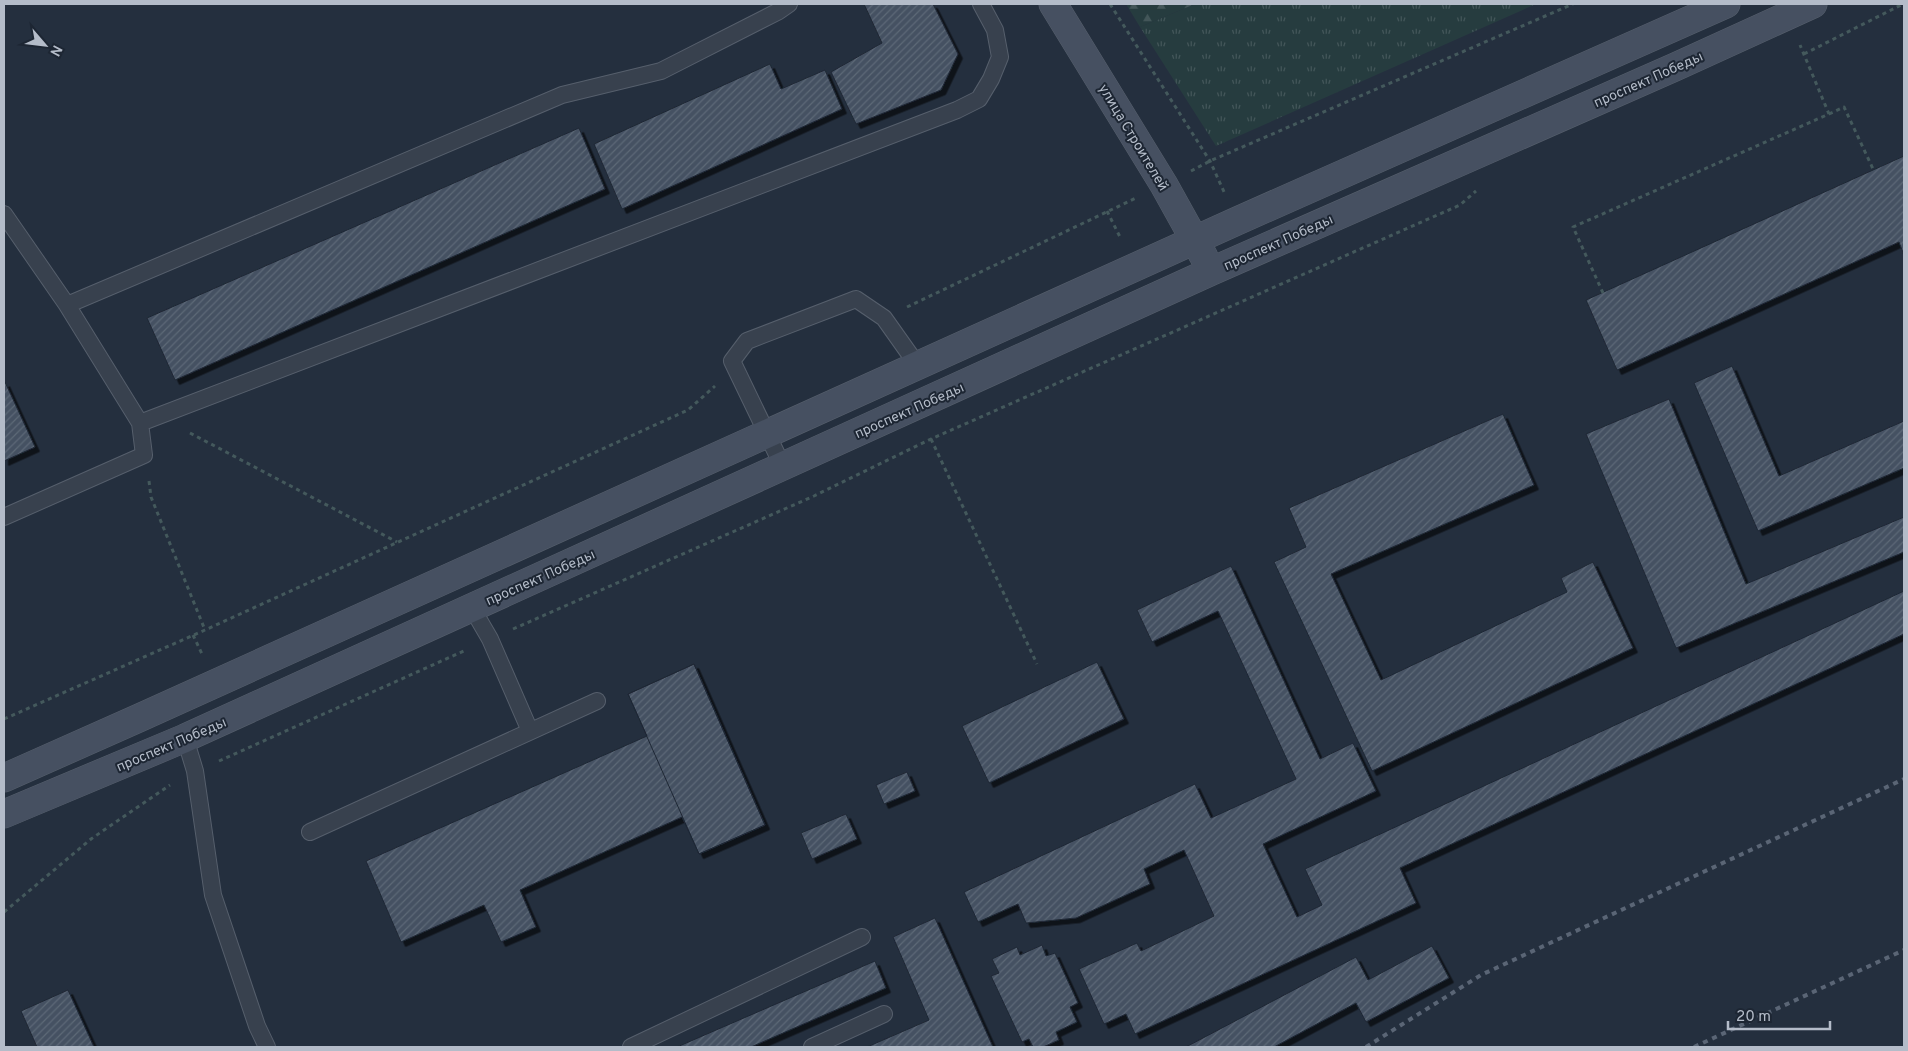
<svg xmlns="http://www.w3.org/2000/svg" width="1908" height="1051" font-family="Overpass,sans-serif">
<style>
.grass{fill:url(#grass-tufts)}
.forest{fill:url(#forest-firs)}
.building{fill:url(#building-hatch);stroke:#1f2835;filter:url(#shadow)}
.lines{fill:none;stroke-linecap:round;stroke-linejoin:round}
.lane-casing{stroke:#565f6c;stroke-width:18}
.secondary-casing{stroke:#565f6c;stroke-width:29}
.path{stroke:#44595c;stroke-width:3;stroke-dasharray:4 4;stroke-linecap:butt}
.lane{stroke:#38414e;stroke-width:16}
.secondary{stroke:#465061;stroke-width:28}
.rail{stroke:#5a6575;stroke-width:4;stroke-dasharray:5 5;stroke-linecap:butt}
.labels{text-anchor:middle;stroke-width:4;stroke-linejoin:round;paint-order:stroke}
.street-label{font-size:14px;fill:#b4bcc9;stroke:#1d2633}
</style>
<defs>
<pattern id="grass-tufts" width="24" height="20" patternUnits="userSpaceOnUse" patternTransform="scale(1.25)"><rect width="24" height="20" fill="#263c3f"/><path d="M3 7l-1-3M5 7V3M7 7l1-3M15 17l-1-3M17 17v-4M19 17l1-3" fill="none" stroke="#435659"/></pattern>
<pattern id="forest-firs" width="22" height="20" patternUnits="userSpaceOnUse" patternTransform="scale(1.25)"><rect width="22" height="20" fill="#263c3f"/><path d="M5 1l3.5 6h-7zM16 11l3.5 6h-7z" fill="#435659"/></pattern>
<pattern id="building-hatch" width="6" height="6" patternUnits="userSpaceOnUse" patternTransform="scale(1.25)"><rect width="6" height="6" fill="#455162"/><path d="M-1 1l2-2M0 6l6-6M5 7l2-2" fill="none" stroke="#5d6877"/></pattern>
<filter id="shadow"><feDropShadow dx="4.5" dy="4.5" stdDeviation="0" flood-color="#0009"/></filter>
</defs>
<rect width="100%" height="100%" fill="#242f3e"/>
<path class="grass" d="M1195 4H1536L1216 146 1140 27Z"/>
<path class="forest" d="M1126 4H1195L1140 27Z"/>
<path class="building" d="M864 4H933L958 54 941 90 856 124 831 72 882 43Z
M770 64 781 89 825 70 842 109 622 209 594 144Z
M579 128 605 189 175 380 147 318Z
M1904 156V255L1899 242 1617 370 1586 300Z
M1732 366 1779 476 1904 421V468L1758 531 1694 383Z
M5 382 35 447 4 461V383Z
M1669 399 1746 584 1904 517V552L1676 648 1586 434Z
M1503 414 1534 485 1331 574 1381 680 1567 592 1561 578 1593 562 1633 648 1372 771 1274 562 1306 547 1289 508Z
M1231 566 1320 759 1353 743 1376 791 1263 844 1297 917 1322 905 1305 869 1904 591V634L1400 868 1416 903 1135 1034 1126 1014 1104 1024 1079 969 1137 943 1141 951 1214 916 1184 850 1144 869 1150 884 1076 918 1026 923 1018 904 978 922 964 892 1195 784 1211 818 1296 779 1218 611 1152 642 1137 610Z
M1097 662 1124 719 989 783 962 726Z
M694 664 765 825 699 854 682 817 520 890 536 927 501 942 484 905 401 942 366 861 647 736 628 694Z
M694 664 765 825 699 854 628 694Z
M907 772 915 791 884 804 876 785Z
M846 814 857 839 812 859 801 833Z
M935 918 993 1047H867L929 1020 893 937Z
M1042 945 1046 956 1055 953 1078 1003 1070 1007 1077 1022 1056 1032 1059 1040 1043 1047H1033L1029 1039 1022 1042 991 976 999 973 992 959 1017 947 1020 955Z
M1432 946 1449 978 1366 1022 1356 1003 1274 1047H1186L1356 957 1368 980Z
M875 961 886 988 751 1047H677Z
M68 990 94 1047H37L21 1011Z"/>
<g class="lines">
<defs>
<path id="lane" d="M4 214 67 305 140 423 144 455 4 517
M67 305 562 95 661 71 779 11 789 4
M140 423 957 110 979 99 991 79 1000 57 995 30 981 4
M783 467 732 361 747 341 856 299 884 318 918 366
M472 608 490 639 530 731
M185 738 195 771 213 895 257 1026 267 1047
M310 832 597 701
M631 1047 862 937
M812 1047 884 1014"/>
<path id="secondary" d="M1053 4 1164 185 1204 257
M4 778 139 718 1237 221 1726 4
M4 814 185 738 1212 271 1675 67 1813 4"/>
</defs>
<use href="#lane" class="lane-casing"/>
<use href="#secondary" class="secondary-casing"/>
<path class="path" d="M1110 4 1210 161 1225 194
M1804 54 1903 4
M1829 114 1844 107 1874 171
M1191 171 1210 161 1573 4
M1107 211 1121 239
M1603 293 1573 227 1829 114 1800 45
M907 307 1136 198
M190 433 397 542
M931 439 1037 664
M149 481 151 497 205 630
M513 629 814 496 931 439 1460 205 1476 191
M193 635 202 654
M4 719 205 630 688 410 715 386
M219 761 466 650
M4 912 91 839 170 785"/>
<use href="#lane" class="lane"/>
<use href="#secondary" class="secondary"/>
<path class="rail" d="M1366 1047 1481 975 1904 779
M1694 1047 1904 950"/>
</g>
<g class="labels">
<g class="street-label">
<text transform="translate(1648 79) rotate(-24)" y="5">проспект Победы</text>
<text transform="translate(1134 137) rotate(59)" y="5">улица Строителей</text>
<text transform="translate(1278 242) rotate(-24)" y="5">проспект Победы</text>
<text transform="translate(909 410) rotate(-24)" y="5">проспект Победы</text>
<text transform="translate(540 577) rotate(-24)" y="5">проспект Победы</text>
<text transform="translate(171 744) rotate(-23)" y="5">проспект Победы</text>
</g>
</g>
<rect width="1908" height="1051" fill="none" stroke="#b4bcc9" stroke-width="10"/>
<g transform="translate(45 45) rotate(118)" stroke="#1d2633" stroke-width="4" paint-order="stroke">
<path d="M0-4L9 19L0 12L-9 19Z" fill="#b4bcc9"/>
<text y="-8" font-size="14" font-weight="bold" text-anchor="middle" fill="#b4bcc9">N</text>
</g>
<path d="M1728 1021v8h102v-8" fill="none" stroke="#b4bcc9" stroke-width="2.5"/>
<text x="1736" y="1021" font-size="15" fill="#b4bcc9" stroke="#1d2633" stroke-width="4" paint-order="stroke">20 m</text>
</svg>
